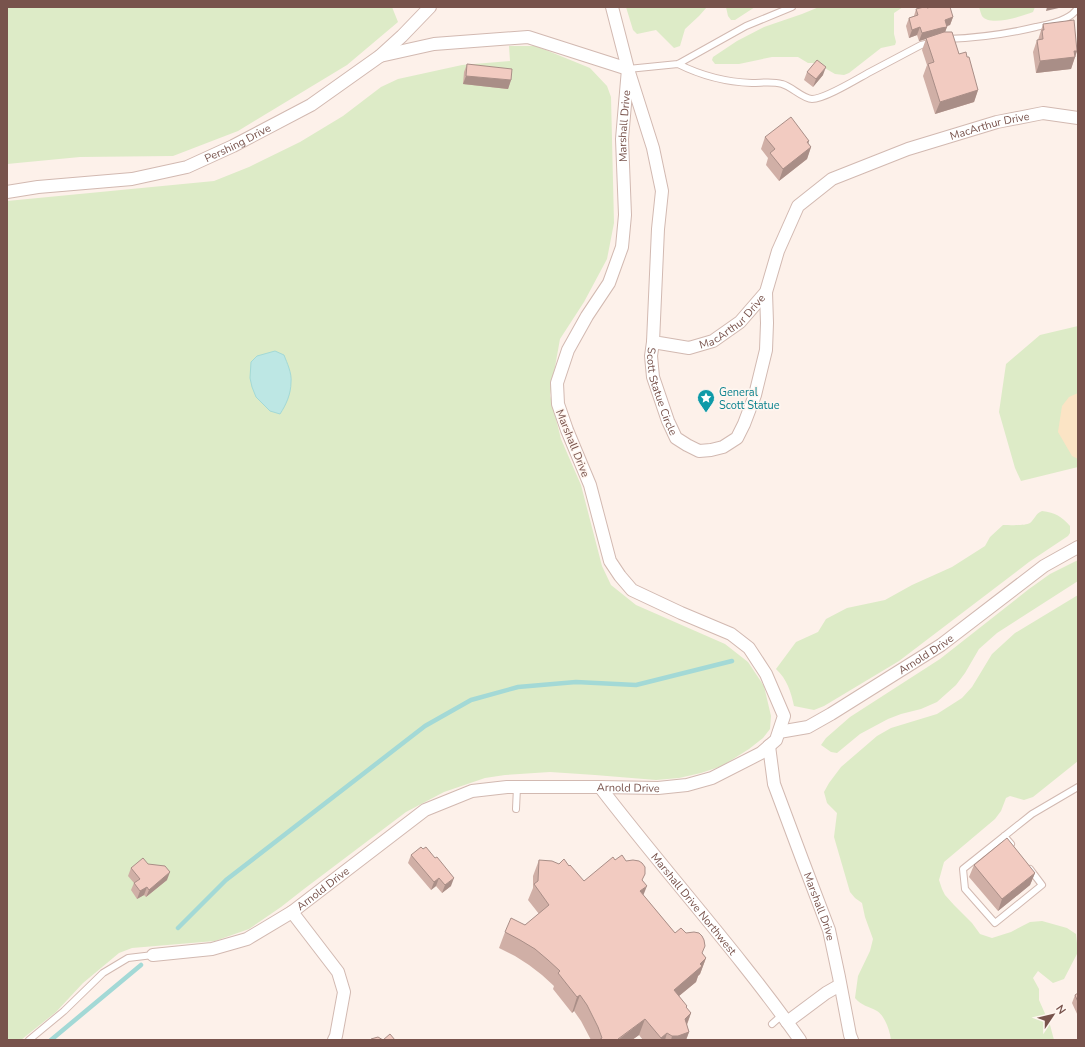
<svg xmlns="http://www.w3.org/2000/svg" width="1085" height="1047" font-family="'Nunito Sans',sans-serif">
<style>
.green{fill:#ddebc7}
.sand{fill:#fbe4c5}
.water{fill:#bde7e4;stroke:#a3d9d6}
.lines{fill:none;stroke-linecap:round;stroke-linejoin:round}
.stream{stroke:#a3d9d6;stroke-width:4.5}
.lane-casing{stroke:#d2b9b1;stroke-width:8}
.street-casing{stroke:#d2b9b1;stroke-width:14}
.lane{stroke:#fff;stroke-width:6}
.street{stroke:#fff;stroke-width:12}
.wall{fill:#d0afa6}
.shaded-wall{fill:#a98e87}
.building{fill:#f2cbc1;stroke:#a98e87}
.labels{text-anchor:middle;stroke-width:3;stroke-linejoin:round;paint-order:stroke}
.street-label{font-size:11px;fill:#78534c;stroke:#fff6f0}
.culture-label{font-size:11px;fill:#0d838f;stroke:#fff6f0;text-anchor:start}
</style>
<rect width="100%" height="100%" fill="#fdf1ea"/>
<path class="green" d="M7 7H392L398 22 347 65 238 131 173 156 80 157 7 164Z
M626 7H707L699 16 685 29 680 46 674 48 656 30 637 34 633 30Z
M726 7H755L735 20H731L728 16Z
M819 7H903L894 13V34L896 42 895 45 881 48 849 73 844 75 835 74 816 63H808L798 57H772L739 64H715L712 60 713 57 737 41 764 27 802 14Z
M979 7H1035L1033 12C1022 16 990 27 982 16 981 14 980 10 979 7Z
M509 46H536L590 68 607 86 611 97 614 223 607 259 584 302 560 339 550 395 561 439 581 485 602 566 611 585 636 605 725 644 748 662 764 686 771 716 770 729 763 738 749 749 722 766 701 773 679 778 656 780 595 775 550 772 505 775 485 778 444 792 406 812 304 889 281 907 249 929 215 941 132 948 119 953 83 983 56 1012 21 1040H7V201L214 181 249 167 300 142 343 116 381 87 398 79 462 65 510 61Z
M1078 326V467L1021 481 1015 468 999 412 1006 364 1040 335Z
M1042 511C1056 513 1061 516 1070 526V533L1068 536 1029 562 899 661 824 706 814 710 794 706C791 692 787 679 776 669L796 642 818 632 826 619 847 608 885 600 912 585 952 567 985 546 990 537 1003 525C1010 525 1025 526 1030 523 1035 519 1035 514 1042 511Z
M1078 560V581L997 633 979 649 965 673 956 685 937 702 921 709 901 714 888 719 860 734 837 753 831 752 821 745 826 738 850 717 940 659 1029 589 1050 574Z
M1078 595V761L1033 797 1024 800 1010 796 1006 798 1001 811 995 819 944 862 939 880 942 889 945 895 954 905 972 923 980 934 992 938 1011 932 1030 922 1042 921 1067 928 1076 934 1078 952 1064 979 1053 983 1038 971 1033 978 1039 989V1000L1050 1025 1054 1040H891C890 1031 885 1016 877 1011 868 1006 862 1006 855 998L858 976 870 951 873 939 865 917 862 903 855 898 850 892 834 837 837 813 827 803 824 792 829 783 841 767 877 736 891 728 937 714 962 698 972 687 992 654 1015 633Z"/>
<path class="sand" d="M1078 393V459L1072 456 1058 432 1062 406 1069 397Z"/>
<path class="water" d="M275 351 284 355C287 363 292 373 291 382 291 394 286 405 280 414L270 411 256 397 252 387 250 378 251 362 257 356Z"/>
<g class="lines">
<path class="stream" d="M178 928 226 880 425 726 471 700 518 687 576 682 636 685 732 661
M51 1040 141 965"/>
<defs>
<path id="lane" d="M947 39C977 38 1007 34 1036 27 1046 25 1057 23 1066 18 1071 16 1075 12 1078 8
M678 64C702 76 725 82 752 83 762 83 772 81 782 84 791 86 803 99 812 99 825 99 857 79 870 72 887 63 904 54 921 45L930 43
M628 69 678 64 746 26 792 7
M516 809 517 787
M1004 836 1011 844
M1030 869 1042 885 995 923 965 889 963 869 1032 814 1078 787
M772 1024 782 1015
M29 1040 64 1011 103 973 128 958 153 955"/>
<g id="street">
<path id="s1" d="M380 56 434 44 528 37 628 69 653 148 662 191 658 229 653 342 689 348 713 341 740 322 766 292 778 251 798 206 832 179 908 149 997 122 1043 113 1078 118"/>
<path id="s2" d="M7 192 38 187 132 179 187 167 233 146 311 105 380 56 402 36 430 7"/>
<path id="s3" d="M653 342 651 356 653 377 668 421 676 438 687 445 699 451 711 450 723 447 737 438 744 424 755 395 766 350 767 323 766 292"/>
<path id="s4" d="M779 732 808 727 831 714 941 645 1044 566 1078 547"/>
<path id="s5" d="M769 746 774 784 802 859 829 930 839 977 850 1035 852 1040"/>
<path id="s6" d="M600 787C665 872 738 952 800 1040"/>
<path d="M292 912 338 972 344 992 336 1036 334 1040"/>
<path id="s7" d="M153 955 212 949 247 939 292 912 425 810 472 791 507 787H600L658 788 687 785 712 778 761 753 776 740 784 716 766 674 749 648 731 634 681 613 632 590 620 576 610 561 590 485 567 430 558 404 557 383 568 350 587 316 609 283 622 247 625 215 622 139 628 69 612 7"/>
<path d="M787 1022 826 993 840 985"/>
</g>
</defs>
<use href="#lane" class="lane-casing"/>
<use href="#street" class="street-casing"/>
<use href="#lane" class="lane"/>
<use href="#street" class="street"/>
</g>
<path class="wall" d="M927 8 953 17 950 25 947 26 945 32 959 54 978 90 974 102 935 114 923 76 927 65 922 50 926 39 919 41 917 35 909 38 906 26 909 18 914 16 916 9Z
M1043 24 1077 51 1071 69 1036 73 1033 52 1037 40H1038Z
M467 64 511 80 508 89 463 84 464 72Z
M807 72 823 75 813 87 804 80Z
M765 137 809 141 808 143 811 147 807 159 779 181 766 165 768 158 761 149Z
M411 855 451 886 442 893 436 886 431 890 408 863Z
M539 860 584 881 615 860 642 880 643 895 675 933 702 953 706 958 700 974 698 976 696 982 679 996 686 1008 691 1013 687 1025 689 1032 686 1040H643L639 1035 632 1040H591L581 1021 574 1011 572 1013 553 989 554 986 542 975 529 965 515 956 499 948 505 932 525 925 539 914 528 900 533 888V876Z
M148 864 167 880 146 897 144 895 137 899 131 890 134 883 128 876 131 868Z
M974 865 1035 873 1030 885 998 911 969 877Z
M1078 993V1016L1072 1003 1075 995Z"/>
<path class="shaded-wall" d="M1047 7H1063L1046 11Z
M953 17 950 25 944 27H947L944 35 926 38V39L919 41 922 33 945 20Z
M920 27 917 35 909 38 912 30Z
M1074 51H1077L1071 69 1036 73 1040 61Z
M826 67 823 75 813 87 816 79Z
M466 76 511 80 508 89 463 84Z
M978 90 974 102 935 114 940 102Z
M809 141 806 151 811 147 807 159 779 181 783 169Z
M170 872 167 880 146 897 149 890Z
M1035 873 1030 885 998 911 1002 899Z
M439 878 436 886 431 890 434 882Z
M454 878 451 886 442 893 445 885Z
M647 886 641 901 640 891Z
M147 887 144 895 137 899 140 891Z
M706 958 700 974 698 976 696 982 668 1005 674 990Z
M580 995 574 1011 572 1013 577 997Z
M691 1013 685 1029V1019Z
M645 1019 639 1035 632 1040H618Z
M689 1032 686 1040H671L672 1036Z
M667 1033 665 1040H660L661 1038Z"/>
<path class="building" d="M924 7H927V8L931 7H950L953 17 945 20 947 27 941 28 922 33 920 27 912 30 909 18 918 15 916 9Z
M1074 20 1077 51H1074L1075 57 1040 61 1037 40 1043 39 1042 30H1044L1043 24Z
M944 32H952L959 54 966 52 967 57H969L978 90 940 102 928 64 934 62 926 38Z
M817 60 826 67 816 79 807 72Z
M467 64 512 69 511 80 466 76Z
M791 117 809 141 807 142 811 147 783 169 770 153 775 149 765 137Z
M1007 838 1035 873 1002 899 974 865Z
M421 847 423 849 426 847 435 858 437 857 454 878 445 885 439 878 434 882 411 855Z
M622 855 626 861 633 860 639 861 642 863 645 867V874L642 880 647 886 640 891 675 933 681 928 686 933 694 932 699 933 702 936 704 940 705 946 702 953 706 958 700 964 702 966 674 990 687 1006 686 1007 691 1013 685 1019 689 1032 678 1036H672L667 1033 661 1038 645 1019 618 1039 619 1040H599L602 1038 598 1027 587 1005 580 995 577 997 558 973 560 971 548 960 535 949 520 940 505 932 511 918 525 925 549 905 534 884 538 881 539 860 552 861 559 864 564 859 569 866 570 865 584 881 613 857 615 860Z
M143 858 148 864 165 866 170 872 149 890 147 887 140 891 134 883 140 879 131 868Z
M1078 993V1002L1075 995Z
M390 1034 395 1040H370L371 1039 378 1037 383 1040Z"/>
<defs>
<symbol id="sight-pin" viewBox="-11 -11 22 30"><path d="M0 17L-7.5 6A9.5 9.5 0 1 1 7.5 6Z" fill="#0f9aa8" stroke="#fff6f0"/><path d="M0-6L1.8-2.2L6-1.7L2.9 1.2L3.7 5.4L0 3.3L-3.7 5.4L-2.9 1.2L-6-1.7L-1.8-2.2Z" fill="#fff"/></symbol>
</defs>
<g fill-rule="evenodd">
<use href="#sight-pin" x="696" y="388" width="20" height="27"/>
</g>
<g class="labels">
<g class="street-label">
<text dy="4" stroke="none"><textPath href="#s7" startOffset="1412">Marshall Drive</textPath></text>
<text dy="4" stroke="none"><textPath href="#s1" startOffset="969">MacArthur Drive</textPath></text>
<text dy="4" stroke="none"><textPath href="#s2" startOffset="238">Pershing Drive</textPath></text>
<text dy="4" stroke="none"><textPath href="#s1" startOffset="621">MacArthur Drive</textPath></text>
<text dy="4" stroke="none"><textPath href="#s3" startOffset="51">Scott Statue Circle</textPath></text>
<text transform="translate(573 443) rotate(68)" y="4">Marshall Drive</text>
<text dy="4" stroke="none"><textPath href="#s4" startOffset="168">Arnold Drive</textPath></text>
<text dy="4" stroke="none"><textPath href="#s7" startOffset="523">Arnold Drive</textPath></text>
<text dy="4" stroke="none"><textPath href="#s7" startOffset="187">Arnold Drive</textPath></text>
<text dy="4" stroke="none"><textPath href="#s6" startOffset="150">Marshall Drive Northwest</textPath></text>
<text dy="4" stroke="none"><textPath href="#s5" startOffset="169">Marshall Drive</textPath></text>
</g>
<g class="culture-label">
<text x="719" y="396">General<tspan x="719" dy="13">Scott Statue</tspan></text>
</g>
</g>
<rect width="1085" height="1047" fill="none" stroke="#78534c" stroke-width="16"/>
<g transform="translate(1053 1015) rotate(55)" stroke="#fff6f0" stroke-width="3" paint-order="stroke">
<path d="M0-3L7 15L0 10L-7 15Z" fill="#78534c"/>
<text y="-6" font-size="11" font-weight="bold" text-anchor="middle" fill="#78534c">N</text>
</g>
</svg>
